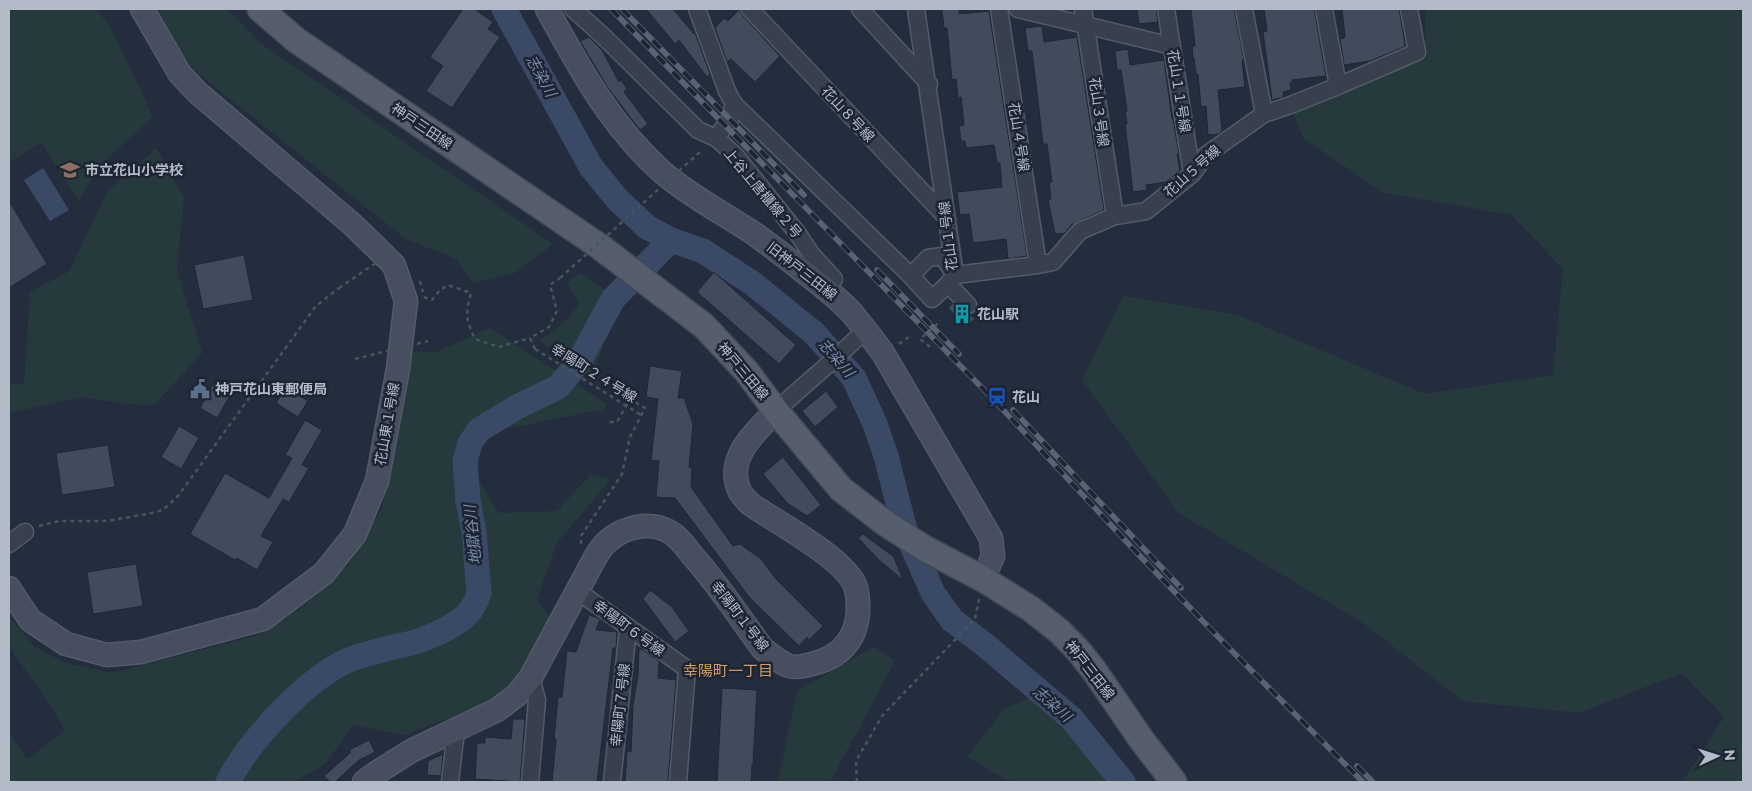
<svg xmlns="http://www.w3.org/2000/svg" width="1752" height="791" font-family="Montserrat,'Noto Sans JP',sans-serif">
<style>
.green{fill:#263a3e}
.water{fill:#3a4a66}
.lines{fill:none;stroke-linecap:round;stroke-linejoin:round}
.river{stroke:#3a4a66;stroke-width:25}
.building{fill:#404b5c;stroke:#1f2734}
.street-casing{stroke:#535b68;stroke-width:19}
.secondary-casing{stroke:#535b68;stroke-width:25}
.primary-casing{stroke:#414956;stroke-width:28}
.path{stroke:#44575b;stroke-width:2.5;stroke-dasharray:4 4;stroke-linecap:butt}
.street{stroke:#38404d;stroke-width:16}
.secondary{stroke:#464e60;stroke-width:22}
.primary{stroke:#565e6d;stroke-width:25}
.rail-casing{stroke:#5a6374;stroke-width:5.5}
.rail{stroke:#1d2532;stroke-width:4;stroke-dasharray:11;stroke-linecap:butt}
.path-bridge{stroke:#44575b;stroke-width:2.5;stroke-dasharray:4 4;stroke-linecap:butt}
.labels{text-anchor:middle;stroke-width:5;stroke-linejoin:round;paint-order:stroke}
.street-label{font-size:14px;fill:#b4bbc8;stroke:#1d2532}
.poi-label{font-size:14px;font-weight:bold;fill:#b4bbc8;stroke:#1d2532;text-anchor:start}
.water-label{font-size:15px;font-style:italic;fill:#7c8fb0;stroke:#1d2532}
.neighbourhood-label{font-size:15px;fill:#d39c65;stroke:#1d2532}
</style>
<rect width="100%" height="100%" fill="#242d3d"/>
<path class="green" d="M9 9H96L111 28 153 117 98 167 79 201 41 142 11 161 9 156Z
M151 9H228L260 43 553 244 515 273 473 283 457 259 407 240 195 71Z
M1425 9H1743V782L1683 781 1724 717 1682 673 1579 713 1463 701 1363 623 1179 513 1082 380 1123 296 1237 315 1425 394 1553 375 1563 269 1512 215 1384 193 1303 138 1292 111 1426 58Z
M156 148 184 197 177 270 202 353 154 405H135L82 397 9 413V383L24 385 30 292 70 271 106 193Z
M581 273 619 300 592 378 540 341 568 319 579 304 567 282Z
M490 328 607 404 602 412 594 411 501 430 480 442 477 478 499 513 557 511 591 474 611 479 557 543 537 599 550 617 532 657 513 686 488 704 404 735 353 725 325 764 293 782H9V735L10 734 27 759 65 731 49 703 9 647V617L34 646 65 663 113 673 259 635 298 610 348 566 382 508 412 352H436Z
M874 647 895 661 830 782H778L797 691Z
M1034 696 1106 772 1114 782H1011L967 757 1004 709Z"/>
<path class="water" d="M43 168 69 210 50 221 24 180Z"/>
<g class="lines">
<path class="river" d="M504 9 591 167 618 200 647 227 671 240 703 251 752 283 814 333 854 378 875 424 886 456 905 530 933 593 952 620 985 645 1071 718 1123 782
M228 782C248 742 302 684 342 663 356 655 380 651 397 646 416 644 446 631 462 619 470 613 476 603 479 593L474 532 468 501 465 461 470 443 479 430 517 407 558 387 579 362 613 299 671 240"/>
</g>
<path class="building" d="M463 9H474L493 22 488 29 500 37 452 108 426 91 443 66 430 57Z
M646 9H673L694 34 695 33 710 74 707 77 679 40 675 44Z
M740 9 743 16 780 56 755 82 731 59 727 62 715 28 724 18 728 21Z
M942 9H959V14L989 11 1027 256 1008 259 1006 239 973 243 969 214 960 215 957 192 1002 187 1000 163H997L994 145 966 148 965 141H961L959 126 964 125 961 97 958 98 956 79 952 80 947 28H944Z
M1137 9H1156L1158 22 1139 24Z
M1191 9H1234L1244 60H1242L1245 87 1218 90 1222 131 1219 134 1208 135 1206 106 1201 107 1198 74H1196L1194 58H1193L1192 46H1195Z
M1264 9H1314L1326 76 1292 80 1293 83H1290L1291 90 1283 92 1284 97 1272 100 1263 32 1267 31Z
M1342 9H1399L1405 44 1404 47 1370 61 1344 65 1340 39 1344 38 1345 36Z
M1042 26 1044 42 1077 37 1104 210 1071 225 1065 233 1055 234 1048 199H1051L1049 182H1052L1047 144H1043L1032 51H1028L1025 28Z
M589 37 602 50 619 82 621 80 627 89 624 92 648 124 640 130 608 88 580 41Z
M1128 49 1130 65 1164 60 1172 119H1173L1179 154H1177L1180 171 1166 182 1146 185 1147 190 1133 192 1125 124H1127L1125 111H1127L1121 70H1117L1115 51Z
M9 201 47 264 9 288Z
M244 255 253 300 203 309 194 265Z
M714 272 796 345 779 364 697 292Z
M953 303 961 312 966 315H970L975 319 966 327 948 308Z
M650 366 682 371 678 398H684L693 424 689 467H692L691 487 733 546 740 544 761 559 776 579 823 626 809 640 807 637 799 646 749 597 675 498 656 497 659 461 651 460 658 399 646 397Z
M213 384 231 394 217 418 200 408Z
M286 387 308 401 298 417 276 403Z
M826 391 838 407 815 427 802 411Z
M305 420 322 430 302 465 309 468 289 502 283 499 261 536 273 542 257 570 237 558 235 560 190 534 225 473 269 498 292 458 285 455Z
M179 426 199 438 181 469 161 457Z
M108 445 115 487 62 495 56 453Z
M783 457 821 505 807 516 787 503 763 474Z
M863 534 894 557 903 580 879 560 858 538Z
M136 564 143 606 93 614 87 572Z
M650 590 672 607 689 631 675 642 643 599Z
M589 615 600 619 596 630 617 632 616 648H613L597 782H552L556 739H554L558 697H562L567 651 576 652Z
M639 649 643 650 659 661 658 678 676 680 668 782H625L627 751 631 752 633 705 638 675Z
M722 688 757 690 753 765H752L751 782H717Z
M513 719H525L520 782 475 779 477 743H485V737L511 739Z
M369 740 375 752 359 760 335 782H330L324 776 351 752 349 750Z
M443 754 441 776 427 775 428 761Z"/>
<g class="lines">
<defs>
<path id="street" d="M573 9 602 35 698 130 716 138
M697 9 727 91 734 104 730 119 716 138 736 156 798 234 812 255 834 279 827 289
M750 9 947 218
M860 9 929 84
M999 9 1038 265
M1018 9 1172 46
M1083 9 1115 216
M1166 9 1192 174
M1244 9 1264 114
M1324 9 1338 86
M734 104 911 276 932 299 948 284 955 275 916 9
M911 276 928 258 942 256 955 275 1038 265 1053 262 1080 231 1115 216 1146 211 1192 174 1206 155 1264 114 1288 106 1338 86 1417 52 1409 9
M948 284 968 305
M776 411C805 383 837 359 865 330
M9 544 25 532
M576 590 687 669 678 782
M450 782 456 730
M530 782 537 700 531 677
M612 782 628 628"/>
<path id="secondary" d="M547 9C580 69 610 125 662 172 691 197 725 214 756 235 774 248 791 261 808 275 822 286 838 298 851 312 862 325 873 339 883 353L991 538 993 556 983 579
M9 588 30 620 66 644 107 655 141 652 263 619 324 573 355 534 377 481 398 369 406 301 394 265 353 225 198 93 180 74 142 9
M364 782 373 775 411 751 497 710 517 695 531 677 596 556C599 551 603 545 608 541 624 527 649 521 668 531 678 536 686 547 692 555 718 584 740 618 763 649 771 655 780 663 789 666 795 668 805 666 812 664 843 657 859 636 858 604 858 598 857 591 855 585 842 557 778 523 750 504 747 500 742 496 740 492 724 459 755 432 776 411"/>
<path id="primary" d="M260 9 296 40 599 246 704 326 747 372 776 411 841 489 885 523 924 548 983 579 1031 609 1059 631 1077 649 1093 669 1141 739 1174 782"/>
</defs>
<use href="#street" class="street-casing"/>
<use href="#secondary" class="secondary-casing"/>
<use href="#primary" class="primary-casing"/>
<path class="path" d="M420 281 423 292
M424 297 432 300 440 290 448 285 471 293C465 314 466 320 475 339L499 347 530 338
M899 344 910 336
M930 347 920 339 941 321
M535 349 530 338 549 327 557 311 550 285 560 278
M39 526 59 521H107L147 514 163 510 178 496 316 306 339 288
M581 544V536L622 474 630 437 645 408 630 399 617 422H606
M857 782 856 761 882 716 975 619 979 599"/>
<use href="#street" class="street"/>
<use href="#secondary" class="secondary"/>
<use href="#primary" class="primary"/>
<defs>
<path id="rail" d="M611 9 993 399 1138 554 1228 647 1363 782
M622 9 804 195
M877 270 959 354
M1013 410 1181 588
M1357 766 1373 782"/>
</defs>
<use href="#rail" class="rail-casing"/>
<use href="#rail" class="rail"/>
<path class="path-bridge" d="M560 278 701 151
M339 288 398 248
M535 349 641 415
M355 359 428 341"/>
</g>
<defs>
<symbol id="school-bare" viewBox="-9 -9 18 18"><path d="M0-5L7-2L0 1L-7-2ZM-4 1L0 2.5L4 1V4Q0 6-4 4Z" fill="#8d6e63" stroke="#1d2532" stroke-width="2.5" paint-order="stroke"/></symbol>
<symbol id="building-bare" viewBox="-9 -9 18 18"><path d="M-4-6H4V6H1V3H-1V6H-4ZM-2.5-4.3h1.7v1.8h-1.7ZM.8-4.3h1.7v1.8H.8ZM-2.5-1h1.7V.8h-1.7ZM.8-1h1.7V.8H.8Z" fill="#0f9aa8" stroke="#1d2532" stroke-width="2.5" paint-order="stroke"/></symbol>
<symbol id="civic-bare" viewBox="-9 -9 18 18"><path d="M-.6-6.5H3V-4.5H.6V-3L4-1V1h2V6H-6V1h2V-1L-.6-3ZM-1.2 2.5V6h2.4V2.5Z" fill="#5c6f8a" stroke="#1d2532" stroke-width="2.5" paint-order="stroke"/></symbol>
<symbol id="station-bare" viewBox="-9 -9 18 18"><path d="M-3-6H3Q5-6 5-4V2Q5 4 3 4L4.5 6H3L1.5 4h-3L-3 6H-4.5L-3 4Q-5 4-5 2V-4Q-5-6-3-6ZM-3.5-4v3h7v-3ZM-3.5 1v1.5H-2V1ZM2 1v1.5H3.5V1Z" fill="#1a4fb4" stroke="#1d2532" stroke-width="2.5" paint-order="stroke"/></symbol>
</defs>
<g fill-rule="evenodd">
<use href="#school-bare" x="56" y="156" width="28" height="28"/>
<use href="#building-bare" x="948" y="300" width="28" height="28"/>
<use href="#civic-bare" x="186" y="375" width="28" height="28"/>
<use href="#station-bare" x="983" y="383" width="28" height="28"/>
</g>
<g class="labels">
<g class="street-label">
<text transform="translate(1179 91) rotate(81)" y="5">花山１１号線</text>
<text transform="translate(1099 112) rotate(82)" y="5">花山３号線</text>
<text transform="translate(848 114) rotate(47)" y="5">花山８号線</text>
<text transform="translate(422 126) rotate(34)" y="5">神戸三田線</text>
<text transform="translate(1019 137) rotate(81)" y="5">花山４号線</text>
<text transform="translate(1192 171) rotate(-42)" y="5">花山５号線</text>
<text transform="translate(763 193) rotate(50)" y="5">上谷上唐櫃線２号</text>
<text transform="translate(948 236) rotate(-97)" y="5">花山１号線</text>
<text transform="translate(802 271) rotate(38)" y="5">旧神戸三田線</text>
<text transform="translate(743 371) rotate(50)" y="5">神戸三田線</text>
<text transform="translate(594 373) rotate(32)" y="5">幸陽町２４号線</text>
<text transform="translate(387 424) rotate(-80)" y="5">花山東１号線</text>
<text transform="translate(740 616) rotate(52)" y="5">幸陽町１号線</text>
<text transform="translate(629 628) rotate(36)" y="5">幸陽町６号線</text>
<text transform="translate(1090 670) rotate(52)" y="5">神戸三田線</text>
<text transform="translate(620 705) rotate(-84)" y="5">幸陽町７号線</text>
</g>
<g class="poi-label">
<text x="85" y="175">市立花山小学校</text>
<text x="977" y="319">花山駅</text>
<text x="215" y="394">神戸花山東郵便局</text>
<text x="1012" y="402">花山</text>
</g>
<g class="water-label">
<text transform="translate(541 76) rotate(61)" y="5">志染川</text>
<text transform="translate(836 358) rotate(49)" y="5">志染川</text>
<text transform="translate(473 535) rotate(-96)" y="5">地獄谷川</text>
<text transform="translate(1052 704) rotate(41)" y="5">志染川</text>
</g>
<g class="neighbourhood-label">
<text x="728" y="676">幸陽町一丁目</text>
</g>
</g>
<rect width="1752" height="791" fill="none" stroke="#b4bbc8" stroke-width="20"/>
<g transform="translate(1717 756) rotate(86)" stroke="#1d2532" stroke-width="4" paint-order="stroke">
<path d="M0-4L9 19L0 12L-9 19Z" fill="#b4bbc8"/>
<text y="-8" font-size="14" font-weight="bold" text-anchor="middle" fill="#b4bbc8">N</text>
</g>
</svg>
